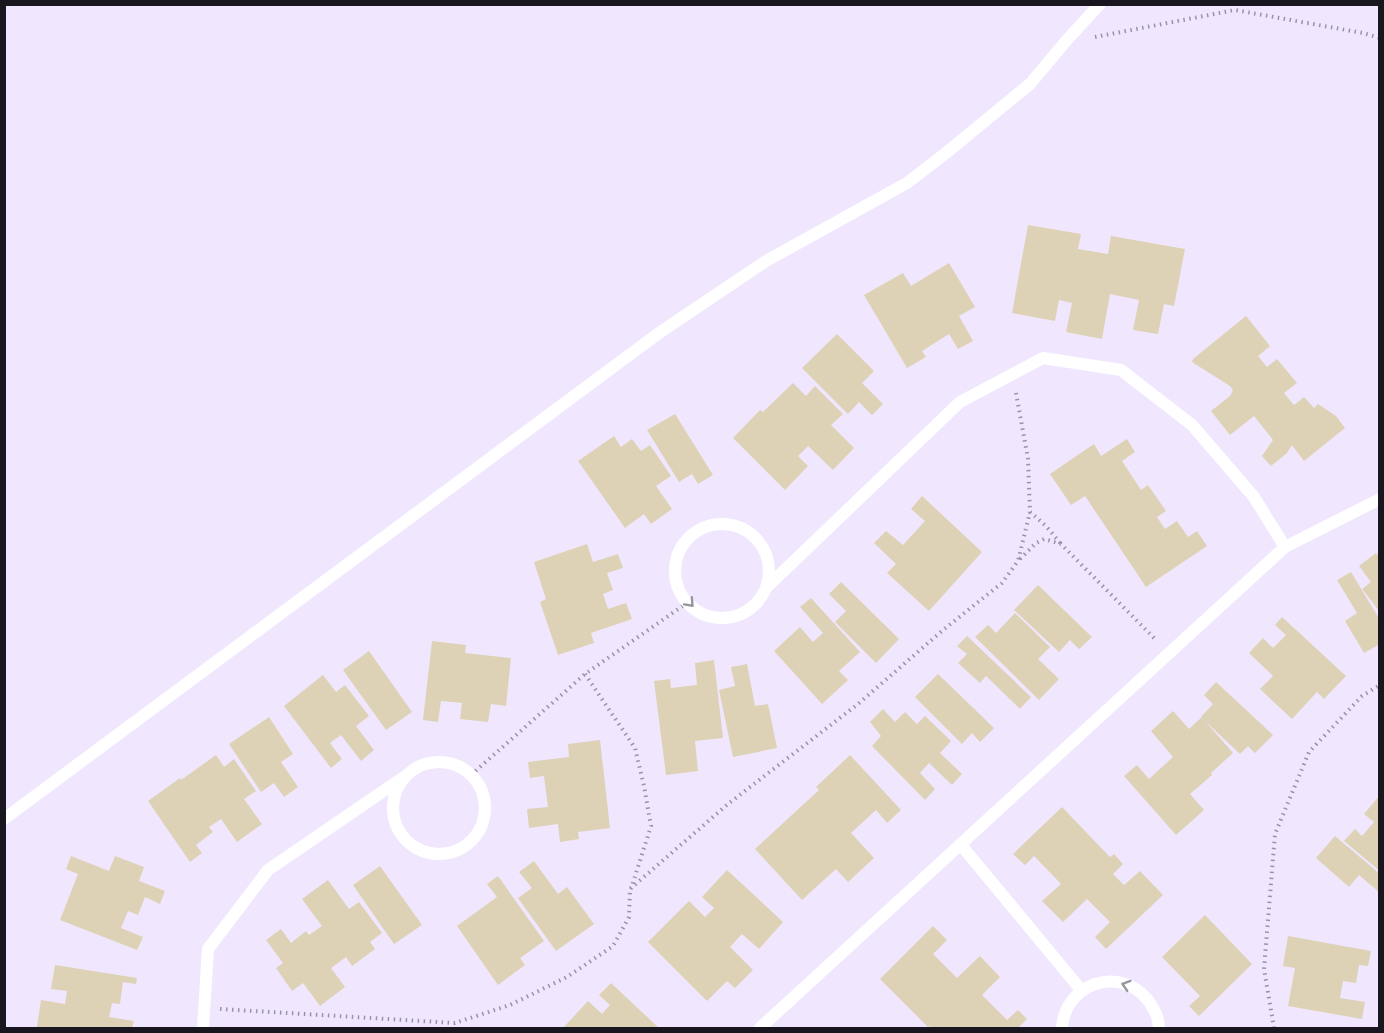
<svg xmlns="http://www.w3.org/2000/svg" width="1384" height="1033" font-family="'Nunito Sans',sans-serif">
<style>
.building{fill:#ddd2b5}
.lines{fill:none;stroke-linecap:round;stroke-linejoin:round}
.path{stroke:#9a93a4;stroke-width:4;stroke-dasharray:1.5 4.5;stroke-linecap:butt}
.service{stroke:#fff;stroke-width:12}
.oneway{stroke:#98969b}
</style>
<rect width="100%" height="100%" fill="#f0e7fe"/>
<path class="building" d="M1028 225 1081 234 1078 249 1108 254 1111 236 1185 249 1174 306 1164 304 1158 334 1133 330 1139 300 1110 294 1102 339 1066 332 1072 303 1059 300 1055 321 1012 313Z
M949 263 975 307 959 316 973 341 958 349 949 334 922 351 926 357 907 368 864 295 903 273 911 286Z
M1246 316 1270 346 1258 356 1267 367 1277 359 1297 383 1284 393 1294 405 1304 397 1314 408 1318 404 1336 416 1345 428 1304 461 1292 445 1287 453 1271 466 1262 456 1273 440 1254 416 1230 435 1211 411 1230 396 1233 390 1230 386 1192 362 1193 359Z
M837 334 874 371 862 383 883 404 872 415 859 402 848 414 802 368Z
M793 383 806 396 815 386 843 414 831 425 854 448 833 470 808 446 798 456 808 466 785 490 733 438 760 410 763 412Z
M675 414 713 475 698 484 692 474 679 482 647 430Z
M614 436 621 447 632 439 641 451 650 445 671 476 656 486 672 509 651 524 644 514 625 528 578 461Z
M1127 439 1135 452 1122 461 1141 490 1148 485 1166 511 1157 517 1165 529 1177 521 1188 537 1197 531 1207 546 1146 587 1085 496 1071 505 1050 474 1094 444 1101 456Z
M922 496 982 552 929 611 887 573 896 564 874 543 886 531 903 545 925 521 911 509Z
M587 544 593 562 618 554 623 568 607 573 613 590 603 594 608 609 626 603 632 619 591 633 594 643 558 655 540 602 546 599 534 562Z
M1376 553 1380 558V612L1362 589 1371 582 1359 566Z
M1351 572 1380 620V644L1364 653 1345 621 1357 613 1337 580Z
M841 582 899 639 876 663 835 622 846 611 829 594Z
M1038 585 1092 637 1079 649 1070 640 1059 652 1014 610Z
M811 598 860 652 839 671 848 680 822 704 774 651 800 627 813 642 823 633 800 607Z
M1015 613 1050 647 1038 659 1059 679 1039 700 975 637 988 625 996 633Z
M1282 617 1346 676 1324 699 1317 692 1292 719 1260 689 1273 676 1249 653 1263 638 1273 648 1286 635 1275 625Z
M967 636 1031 697 1020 709 986 676 980 683 958 663 967 654 957 646Z
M432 641 466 645 465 653 511 658 506 706 491 704 488 722 460 719 462 703 441 701 438 722 423 720Z
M369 651 412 712 386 730 343 670Z
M714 660 723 738 695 741 698 771 666 775 654 681 670 679 671 688 697 685 695 663Z
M747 664 755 706 768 704 777 748 733 757 719 690 735 686 731 667Z
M938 674 994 728 980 742 972 733 962 744 915 697Z
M323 675 336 692 345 685 369 716 356 726 374 750 361 761 341 735 330 743 342 759 331 768 284 706Z
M1216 682 1273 735 1255 753 1248 746 1240 754 1205 721 1233 753 1211 773 1212 775 1190 794 1204 810 1176 835 1124 776 1137 765 1149 779 1173 757 1151 731 1173 711 1189 729 1202 717H1201L1213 704 1204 695Z
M883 709 895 722 905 712 917 724 925 716 951 741 940 753 962 774 952 785 929 763 920 773 935 789 925 800 872 746 881 736 870 722Z
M269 717 293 754 281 762 298 787 284 797 274 783 261 792 229 744Z
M600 740 610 828 578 832 579 839 560 842 558 824 529 828 527 809 548 807 544 776 530 778 528 762 569 757 568 744Z
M216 755 224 767 234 759 256 791 244 799 262 824 237 842 221 819 209 827 213 832 196 845 202 853 190 862 148 801 180 778 181 780Z
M850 755 901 810 887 823 876 810 851 833 874 858 848 882 836 869 802 900 755 849 819 790 816 787Z
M1380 795V871L1344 841 1355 829 1362 836 1374 822 1364 814Z
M1062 807 1110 857 1114 854 1123 864 1113 874 1124 885 1140 871 1163 895 1106 949 1095 937 1110 922 1087 899 1063 922 1042 901 1061 884 1034 856 1025 865 1013 854Z
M1335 836 1380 874V893L1359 875 1349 887 1316 858Z
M71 856 109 871 115 856 144 867 139 881 165 891 160 904 145 897 138 915 128 911 121 928 143 937 137 950 60 920 78 874 66 869Z
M534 861 558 894 567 887 594 924 556 951 518 898 532 888 519 872Z
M380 866 422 925 394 944 353 885Z
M727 870 783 922 759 949 742 934 730 947 753 970 735 988 727 981 707 1001 648 942 689 901 705 917 714 908 702 897Z
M498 876 544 941 520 958 525 965 498 985 457 926 497 897 487 884Z
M328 880 349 909 359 902 382 933 370 942 375 949 352 966 346 957 331 968 345 987 320 1006 303 983 292 991 276 968 283 963 266 940 281 929 291 943 306 931 309 935 322 926 302 899Z
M1205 915 1252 964 1199 1016 1189 1006 1200 996 1162 957Z
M933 926 947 940 933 954 957 978 980 956 1000 977 982 995 1007 1020 1018 1010 1027 1019 1018 1028H933L930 1026 928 1027 880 979Z
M1288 936 1371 951 1368 966 1359 965 1356 983 1343 981 1340 998 1365 1002 1362 1019 1288 1006 1295 968 1283 966Z
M55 965 137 978 136 984 123 982 120 1004 112 1003 109 1017 134 1021 132 1028H45L37 1027 41 1000 65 1004 67 991 51 989Z
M611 983 659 1028H565L564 1027 588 1001 602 1014 610 1005 599 995Z"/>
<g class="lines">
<path class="path" d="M1095 37 1235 10 1363 33 1380 38
M1016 393 1028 459 1030 512 1046 526 1061 544
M1020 559 1036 543 1044 539 1061 544 1156 640
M585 674 635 748 644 786 651 826 631 889
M471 775 585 674 687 603
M220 1009 455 1023 510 1005 567 977 613 946 629 917 630 889 728 804 858 704 943 630 1002 583 1018 561 1030 512
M1274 1028 1264 969 1275 834 1309 752 1362 696 1380 685"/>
<path class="service" d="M675 571a47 47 0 1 1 94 0a47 47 0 1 1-94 0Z
M766 588 960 402 1043 358 1121 370 1192 425 1254 497 1285 547
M393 808a46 46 0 1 1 92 0a46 46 0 1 1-92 0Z
M4 819 659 333 766 261 907 183 946 153 1030 84 1066 41 1100 4
M961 845 1082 991
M203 1028 208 949 268 870 404 777
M760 1028 1285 547 1380 499
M1062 1028C1065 984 1118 965 1147 999 1154 1008 1159 1017 1159 1028"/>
</g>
<defs><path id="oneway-chevron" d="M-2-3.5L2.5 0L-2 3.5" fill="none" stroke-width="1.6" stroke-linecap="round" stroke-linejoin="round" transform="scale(1.5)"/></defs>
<g class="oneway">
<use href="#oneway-chevron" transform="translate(690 603) rotate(47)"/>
<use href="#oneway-chevron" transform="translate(1126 985) rotate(-162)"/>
</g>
<rect width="1384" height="1033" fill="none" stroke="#1a1620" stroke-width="12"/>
</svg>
